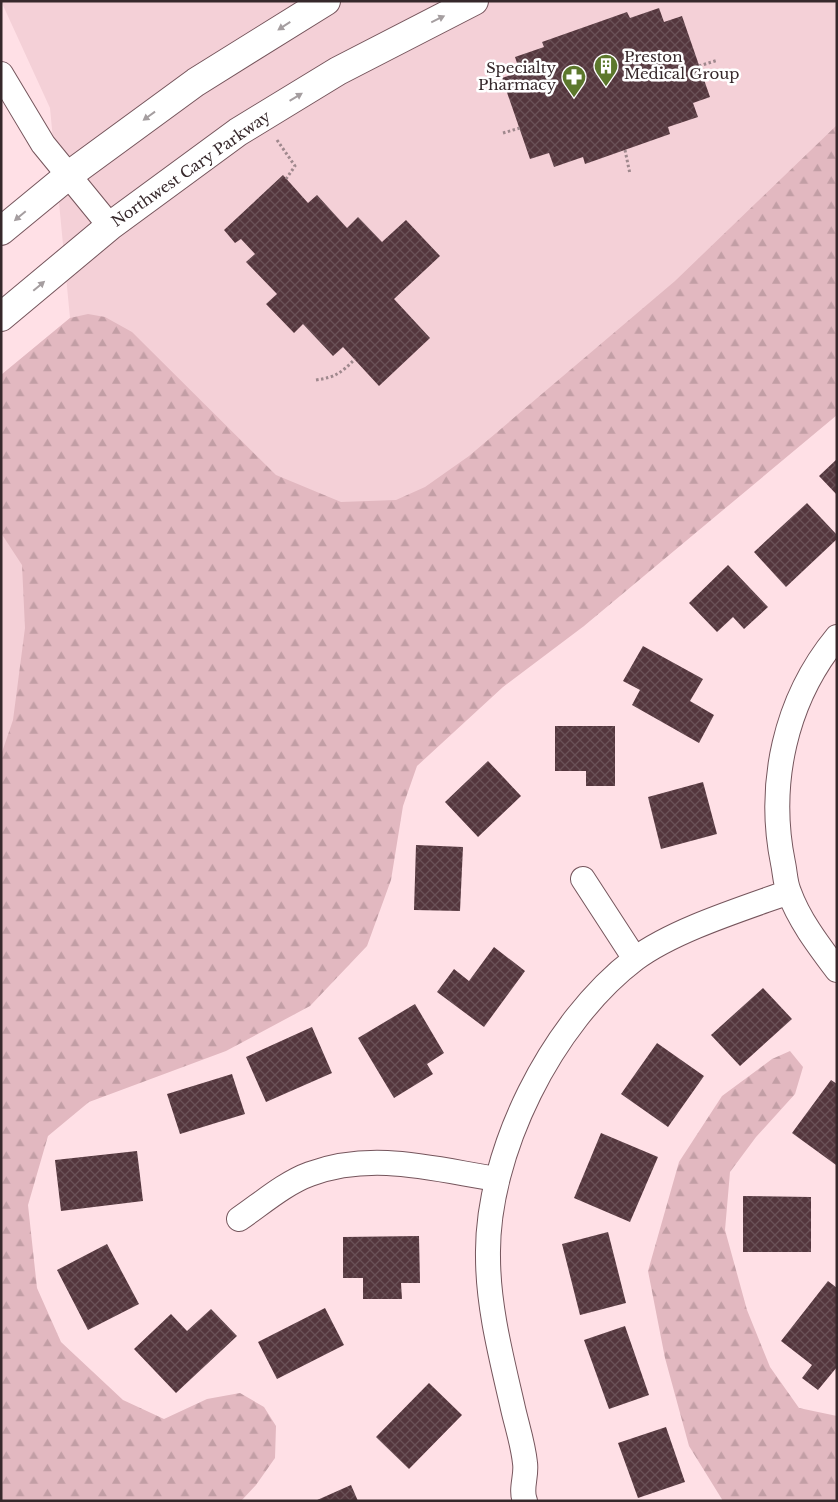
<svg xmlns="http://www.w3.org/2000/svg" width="838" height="1502" font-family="'Libre Baskerville',serif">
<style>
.built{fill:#f4d0d7}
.forest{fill:url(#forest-firs)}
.building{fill:url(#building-cross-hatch)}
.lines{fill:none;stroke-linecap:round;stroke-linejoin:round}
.street-casing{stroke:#75555c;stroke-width:26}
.primary-casing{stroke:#75555c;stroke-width:30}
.path{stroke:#9f888d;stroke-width:3;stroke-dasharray:2.5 2.5;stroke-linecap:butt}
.street{stroke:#fff;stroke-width:24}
.primary{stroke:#fff;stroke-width:28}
.oneway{fill:#a59ea0}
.labels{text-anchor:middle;stroke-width:5;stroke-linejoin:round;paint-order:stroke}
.poi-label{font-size:15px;fill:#36282b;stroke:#fff;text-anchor:start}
.street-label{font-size:15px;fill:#36282b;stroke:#fff}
</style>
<defs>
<pattern id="forest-firs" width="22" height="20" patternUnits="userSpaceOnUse" patternTransform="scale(1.25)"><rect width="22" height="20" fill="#e2b8c0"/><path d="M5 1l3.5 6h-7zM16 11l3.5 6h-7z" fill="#c29ea5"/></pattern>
<pattern id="building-cross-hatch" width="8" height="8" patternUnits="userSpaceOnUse" patternTransform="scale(1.25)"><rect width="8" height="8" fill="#54363d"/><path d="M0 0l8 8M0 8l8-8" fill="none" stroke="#6a5157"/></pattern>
</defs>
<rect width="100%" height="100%" fill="#ffe0e6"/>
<path class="built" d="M1 1H837V350L1 1043V375L70 318 50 108Z"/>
<path class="forest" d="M837 125V415L584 626 503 687 417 766 403 806 391 880 367 946 310 1006 226 1051 89 1102 48 1136 28 1205 37 1288 61 1342 123 1400 164 1419 207 1399 240 1393 264 1407 276 1426 275 1458 256 1485 241 1501H1V755L13 720 25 628 22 565 1 533V375L70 318 88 314 105 317 132 332 276 475 341 502 396 500 425 487 469 456 675 281Z
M790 1051 803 1067 795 1094 756 1137 730 1172 725 1230 747 1310 770 1367 799 1408 837 1416V1501H723L689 1446 665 1358 648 1271 679 1162 722 1096 772 1059Z"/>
<path class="building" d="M659 8 664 22 682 16 710 97 693 103 698 117 668 127 670 134 585 164 583 157 554 167 549 153 530 159 502 78 520 72 515 57 544 47 542 42 627 12 630 18Z
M283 175 308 203 317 195 347 228 358 217 382 242 406 220 440 256 394 299 430 338 379 386 343 347 333 356 303 324 294 333 266 304 277 294 246 262 255 254 241 239 235 243 224 230Z
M837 459V495L819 476Z
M807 503 837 535V539L786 587 754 552Z
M728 565 768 607 744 629 733 617 717 632 689 603Z
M643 646 703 679 690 701 714 715 699 743 632 705 640 690 623 681Z
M555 726H615V786H586V771H555Z
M488 761 521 796 478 837 445 802Z
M703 782 717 834 661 849 648 797Z
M416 845 463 847 460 911 414 910Z
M494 947 525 971 484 1027 437 992 454 969 469 981Z
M763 988 792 1019 740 1066 711 1035Z
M415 1004 444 1053 427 1064 433 1074 394 1098 358 1038Z
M312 1027 332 1073 266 1102 246 1057Z
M657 1043 704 1076 668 1127 621 1094Z
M232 1074 245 1114 180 1134 167 1094Z
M831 1080 837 1084 836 1165 792 1133Z
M601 1133 658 1157 630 1222 574 1198Z
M137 1151 143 1201 61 1211 55 1160Z
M743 1196 811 1197V1252H743Z
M608 1232 626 1303 580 1315 562 1244Z
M419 1236 420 1283H401L402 1299H363V1278H343V1237Z
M107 1244 139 1304 88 1330 57 1270Z
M828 1281 837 1288V1367L818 1390 802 1378 812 1365 781 1341Z
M325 1308 344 1345 277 1379 258 1342Z
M211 1309 237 1336 176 1393 134 1349 171 1314 187 1331Z
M625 1326 649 1395 609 1409 584 1340Z
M429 1383 462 1415 409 1469 376 1437Z
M666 1427 685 1482 638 1498 618 1443Z
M351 1485 358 1501H315Z"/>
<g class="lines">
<defs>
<path id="street" d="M1 74 43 144 110 226
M837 637C785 700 767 784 783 863 785 872 785 883 789 892 799 920 819 946 837 970
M583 879 635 959
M239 1219C261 1204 285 1183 310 1174 373 1151 433 1169 496 1179
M525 1501C520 1489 527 1476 525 1463 523 1443 516 1423 512 1404 501 1356 488 1306 488 1257 486 1153 552 1022 635 959 674 930 742 909 789 892"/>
<path id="primary" d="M1 231 69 175 196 82 326 1
M1 317 110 226 238 132 338 71 474 1"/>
</defs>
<use href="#street" class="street-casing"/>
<use href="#primary" class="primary-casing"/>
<path class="path" d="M699 66 718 60
M503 133 520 128
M277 140 295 166 286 179
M625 150 630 174
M316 380C336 377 341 373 355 359"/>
<use href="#street" class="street"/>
<use href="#primary" class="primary"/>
</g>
<defs><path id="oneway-solid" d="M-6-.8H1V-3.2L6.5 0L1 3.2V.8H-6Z" transform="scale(1.25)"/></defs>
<g class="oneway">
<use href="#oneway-solid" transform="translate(438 19) rotate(-26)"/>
<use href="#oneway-solid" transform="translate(284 26) rotate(147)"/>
<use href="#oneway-solid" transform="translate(296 97) rotate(-31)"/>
<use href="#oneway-solid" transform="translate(149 116) rotate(144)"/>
<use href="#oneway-solid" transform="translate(20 216) rotate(140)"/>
<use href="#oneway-solid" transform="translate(39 286) rotate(-40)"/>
</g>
<defs>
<symbol id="building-pin" viewBox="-11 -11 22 30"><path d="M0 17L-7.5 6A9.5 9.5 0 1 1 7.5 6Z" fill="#5c782c" stroke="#fff"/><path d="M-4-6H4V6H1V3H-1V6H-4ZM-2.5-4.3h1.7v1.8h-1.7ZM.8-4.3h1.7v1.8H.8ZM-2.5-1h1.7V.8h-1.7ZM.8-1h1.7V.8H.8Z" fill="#fff"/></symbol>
<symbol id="pharmacy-pin" viewBox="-11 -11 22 30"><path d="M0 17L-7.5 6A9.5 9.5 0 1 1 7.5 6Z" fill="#5c782c" stroke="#fff"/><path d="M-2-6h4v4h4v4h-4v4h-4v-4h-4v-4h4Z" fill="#fff"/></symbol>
</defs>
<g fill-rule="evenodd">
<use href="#building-pin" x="592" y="52" width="28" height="38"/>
<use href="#pharmacy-pin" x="560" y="63" width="28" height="38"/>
</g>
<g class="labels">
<g class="poi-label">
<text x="624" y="62">Preston<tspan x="624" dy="17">Medical Group</tspan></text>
<text x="556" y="73" text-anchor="end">Specialty<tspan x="556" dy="17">Pharmacy</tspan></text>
</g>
<g class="street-label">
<text transform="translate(191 169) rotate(-35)" y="5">Northwest Cary Parkway</text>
</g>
</g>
<rect width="838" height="1502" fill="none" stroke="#36282b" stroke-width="5"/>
</svg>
